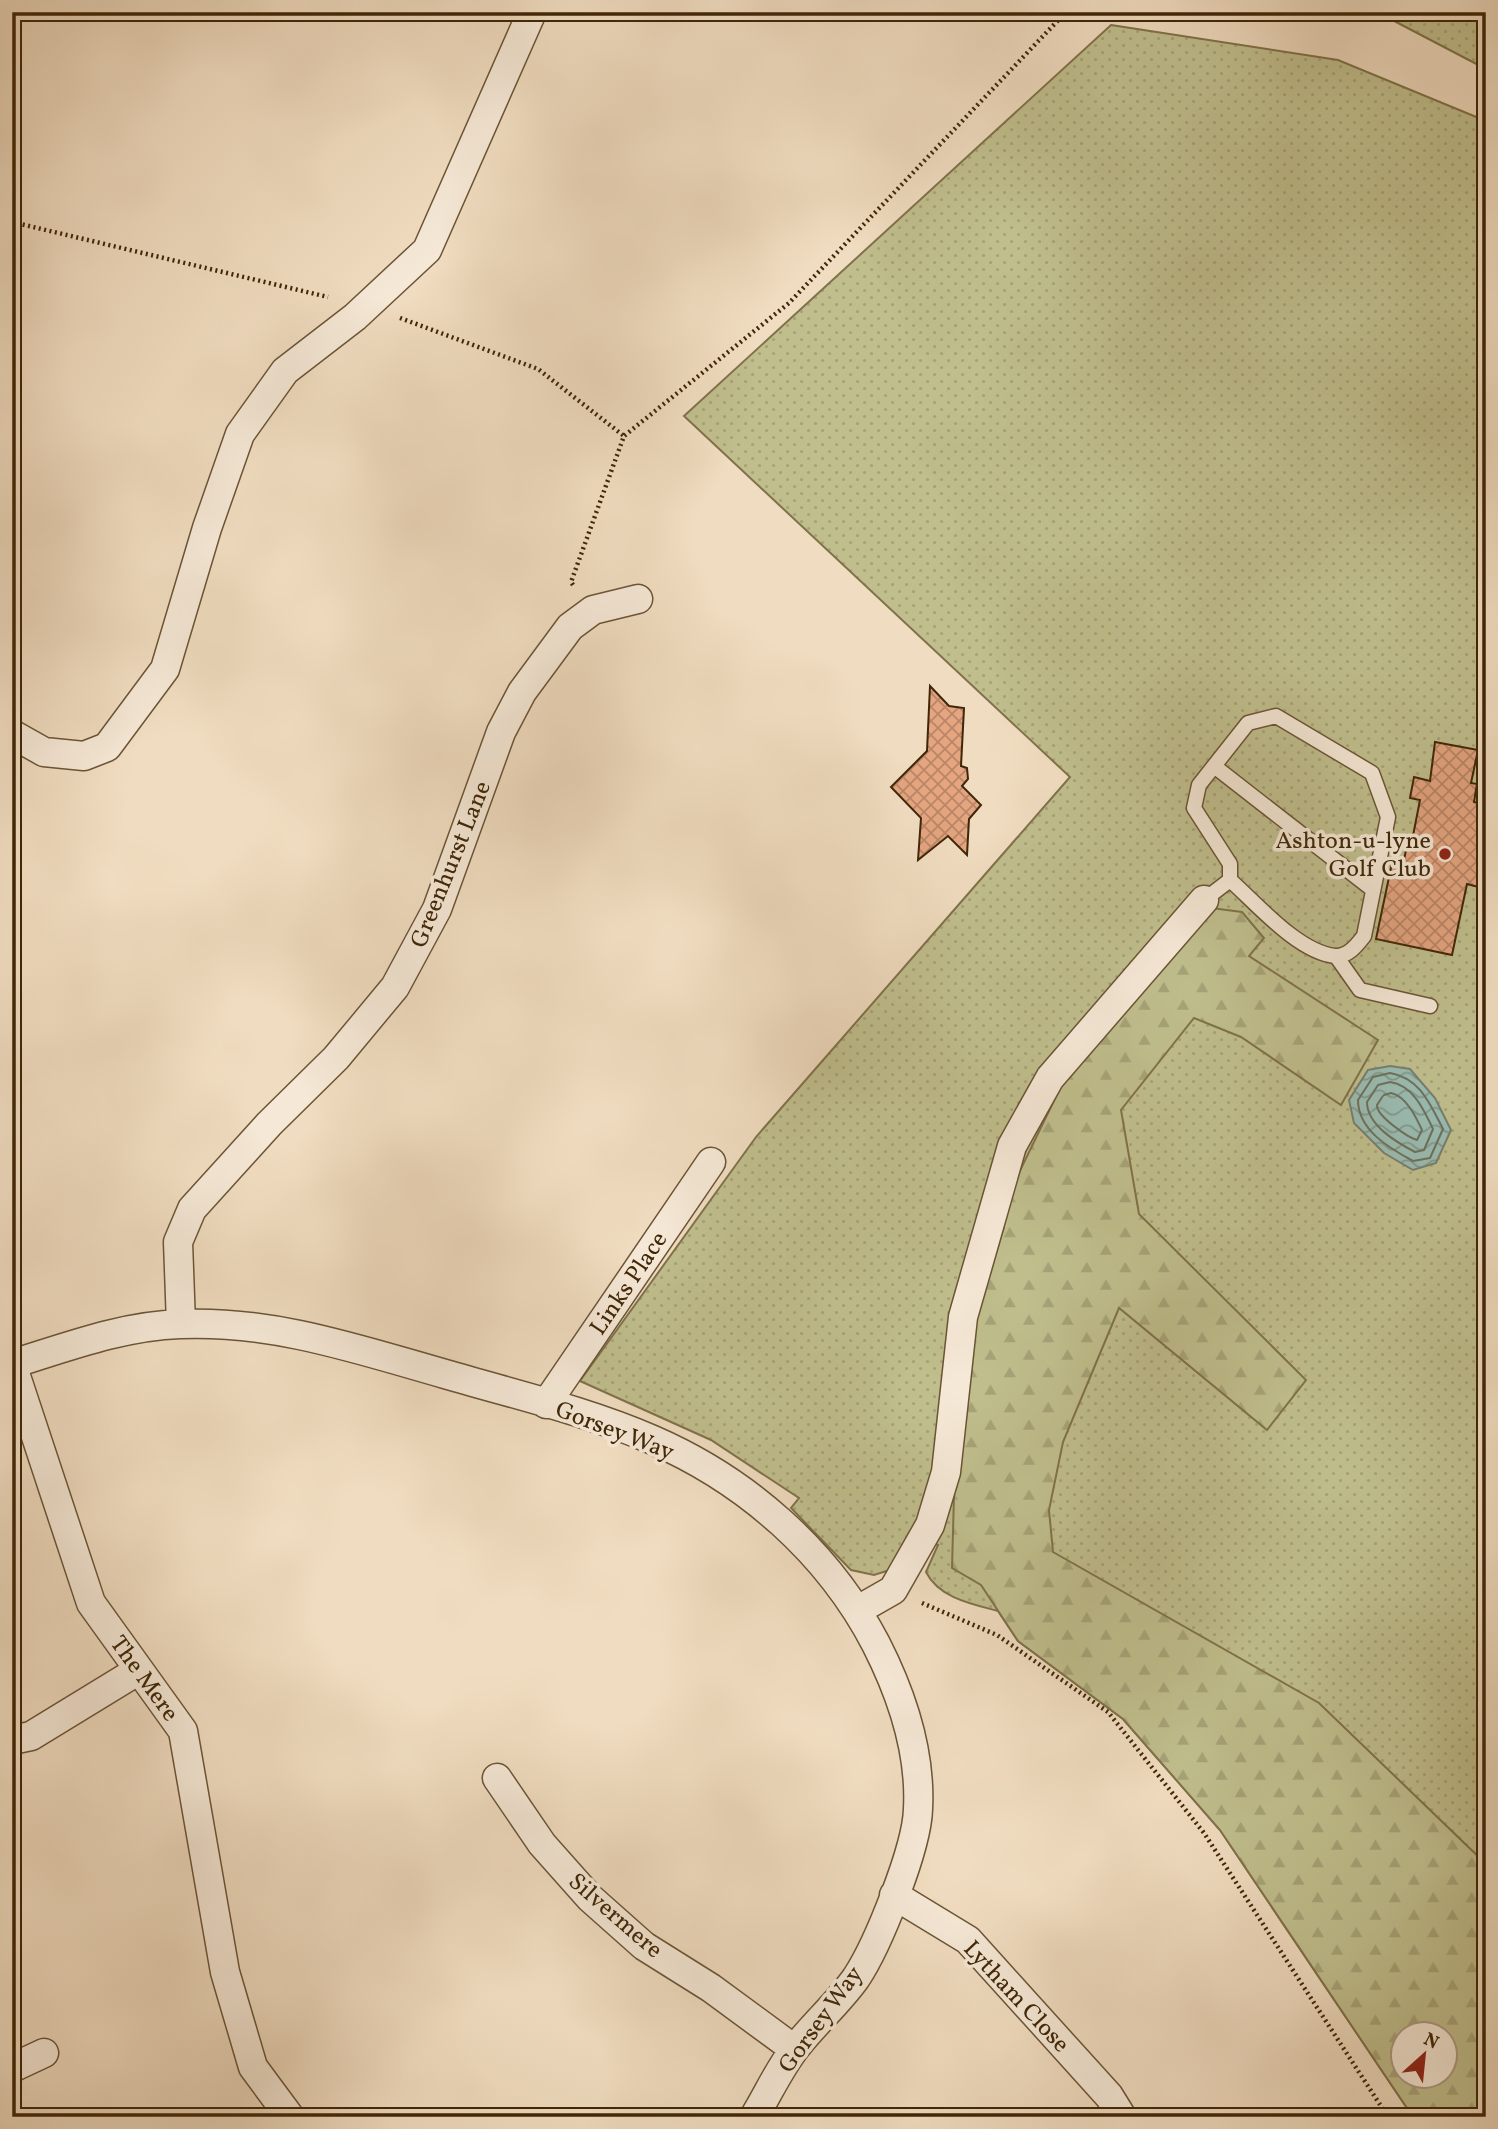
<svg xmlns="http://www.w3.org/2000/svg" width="1498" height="2129" font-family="Vollkorn,serif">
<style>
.grass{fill:url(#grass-dots);stroke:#80724a;stroke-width:2;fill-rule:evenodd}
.forest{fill:url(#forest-firs);stroke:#80724a;stroke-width:2;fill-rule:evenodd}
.water{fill:url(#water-waves);stroke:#76806e;stroke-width:2}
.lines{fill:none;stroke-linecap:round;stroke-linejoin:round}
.shore{stroke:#6c715c;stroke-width:2}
.building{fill:url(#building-cross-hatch);stroke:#3f2607;stroke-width:2}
.lane-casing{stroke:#6b5435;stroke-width:17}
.street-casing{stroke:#6b5435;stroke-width:31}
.path{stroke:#3f2607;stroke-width:4.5;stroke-dasharray:2 3.5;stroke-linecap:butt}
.lane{stroke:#f5e8d6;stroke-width:14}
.street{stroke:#f5e8d6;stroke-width:28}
.poi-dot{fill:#8f2418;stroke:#f5e8d6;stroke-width:2.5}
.labels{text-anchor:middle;stroke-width:7;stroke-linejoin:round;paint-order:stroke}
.poi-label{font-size:24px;fill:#3f2607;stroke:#f5e8d6;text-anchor:end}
.street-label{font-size:24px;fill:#3f2607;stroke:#f5e8d6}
</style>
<defs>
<pattern id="grass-dots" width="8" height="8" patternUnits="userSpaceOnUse" patternTransform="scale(1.75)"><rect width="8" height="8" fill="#c0be8d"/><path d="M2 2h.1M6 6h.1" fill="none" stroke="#a6a378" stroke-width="1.8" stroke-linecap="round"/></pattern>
<pattern id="forest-firs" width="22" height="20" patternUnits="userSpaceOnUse" patternTransform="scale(1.75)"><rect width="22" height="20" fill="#c0be8d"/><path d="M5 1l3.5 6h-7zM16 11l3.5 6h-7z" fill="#a6a378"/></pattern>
<pattern id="water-waves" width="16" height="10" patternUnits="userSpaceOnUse" patternTransform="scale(1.75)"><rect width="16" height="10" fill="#9abcb2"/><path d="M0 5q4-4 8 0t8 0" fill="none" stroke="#7f998f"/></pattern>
<pattern id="building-cross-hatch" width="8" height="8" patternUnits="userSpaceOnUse" patternTransform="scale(1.75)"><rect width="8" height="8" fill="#e4a580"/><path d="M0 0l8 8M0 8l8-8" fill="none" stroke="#ba8667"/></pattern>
</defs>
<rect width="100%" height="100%" fill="#f0dcc0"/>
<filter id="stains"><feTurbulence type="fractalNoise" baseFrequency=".00286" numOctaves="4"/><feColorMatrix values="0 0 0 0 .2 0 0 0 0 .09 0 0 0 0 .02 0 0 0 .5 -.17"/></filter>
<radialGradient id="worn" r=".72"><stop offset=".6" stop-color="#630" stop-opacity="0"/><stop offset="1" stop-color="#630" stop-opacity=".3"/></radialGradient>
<path class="grass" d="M1377 12H1486V69Z
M1111 25 1338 60 1486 121V2117H1413L1220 1830 1123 1719 1018 1641 998 1611C972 1604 939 1598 926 1572L938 1545 910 1532 890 1570 874 1575 851 1570 791 1508 799 1498 711 1440 580 1381 756 1137 1070 777 684 416ZM1404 2035H1446V2076H1404Z"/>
<path class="forest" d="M1211 908 1242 912 1264 938 1249 956 1378 1040 1341 1105 1241 1037 1194 1018 1121 1110 1139 1214 1306 1380 1267 1430 1119 1308 1063 1442 1049 1510 1053 1552 1319 1703 1486 1864V2117H1413L1220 1830 1123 1719 1018 1641 981 1585 952 1568 954 1496 968 1345 1004 1227 1001 1210 1064 1080ZM1404 2035H1446V2076H1404Z"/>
<path class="water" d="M1390 1066 1410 1069 1435 1098 1451 1130 1436 1163 1413 1170 1384 1153 1354 1123 1349 1100 1368 1070Z"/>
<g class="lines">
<path class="shore" d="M1390 1073C1420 1078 1430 1104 1443 1129L1430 1158 1413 1161C1389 1148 1358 1130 1358 1100L1373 1077Z
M1390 1082C1413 1085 1424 1110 1433 1129L1424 1150 1415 1152C1396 1142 1367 1125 1367 1102L1378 1085Z
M1391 1093C1406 1096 1416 1117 1422 1130L1417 1140C1409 1138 1376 1116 1377 1105 1378 1104 1383 1095 1384 1095Z"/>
</g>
<path class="building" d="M930 686 949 706 964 708 961 766 967 768 968 779 962 786 981 805 969 819 967 855 948 836 918 860 921 818 891 787 927 751Z
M1435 742 1478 750 1471 783 1477 784 1474 802 1486 804V889L1467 884 1452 955 1376 939 1392 863 1403 865 1407 845 1411 846 1420 800 1410 798 1414 777 1430 781Z"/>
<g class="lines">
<defs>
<path id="lane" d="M1214 766 1372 889
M1204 900 1230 880V864L1194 808 1199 785 1248 723 1276 716 1372 773 1388 817 1364 936C1357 945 1348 957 1335 956 1298 952 1257 904 1230 880
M1336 956 1360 990 1430 1006"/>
<path id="street" d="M12 734 44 752 84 756 107 747 165 669 207 528 240 434 285 371 355 317 427 250 532 12
M181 1324 178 1242 192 1209 269 1124 336 1058 395 987 437 909 501 732 522 692 570 627 593 610 638 599
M546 1404 711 1162
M858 1610 893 1590 930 1525 946 1472 963 1317 1012 1146 1050 1078 1204 900
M12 1740 31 1736 139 1670
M497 1778 542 1844 590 1898 644 1946 711 1988 794 2049
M894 1895 968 1940 1109 2096 1122 2117
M12 2068 44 2053
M290 2117 253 2067 225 1972 183 1731 91 1603 12 1364C67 1347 122 1326 180 1324 272 1320 357 1349 445 1374 513 1394 587 1411 653 1440 747 1481 828 1552 876 1644 902 1695 921 1752 918 1809 917 1848 878 1945 856 1978 839 2002 815 2023 797 2046 780 2067 768 2094 754 2117"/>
</defs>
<use href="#lane" class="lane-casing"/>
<use href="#street" class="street-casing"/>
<path class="path" d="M12 222 328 297
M400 318 538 369 624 436
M573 585 571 582 624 436 789 303 1066 12
M922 1603 997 1635 1108 1712 1204 1833 1388 2117"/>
<use href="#lane" class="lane"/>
<use href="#street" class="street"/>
</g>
<circle class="poi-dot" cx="1445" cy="854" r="7"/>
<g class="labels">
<g class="poi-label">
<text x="1431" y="848">Ashton-u-lyne<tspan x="1431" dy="28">Golf Club</tspan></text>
</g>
<g class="street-label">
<text transform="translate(450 864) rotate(-68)" y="8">Greenhurst Lane</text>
<text transform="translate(628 1283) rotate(-56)" y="8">Links Place</text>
<text transform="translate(615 1430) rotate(21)" y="8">Gorsey Way</text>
<text transform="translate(145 1678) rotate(54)" y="8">The Mere</text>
<text transform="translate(616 1915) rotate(41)" y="8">Silvermere</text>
<text transform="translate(1017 1996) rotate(47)" y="8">Lytham Close</text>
<text transform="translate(820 2019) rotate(-54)" y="8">Gorsey Way</text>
</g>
</g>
<rect width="1498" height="2129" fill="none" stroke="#f0dcc0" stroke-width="42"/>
<rect x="14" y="14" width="1470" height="2101" fill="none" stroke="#3f2607" stroke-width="3.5"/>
<rect x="21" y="21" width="1456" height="2087" fill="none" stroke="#3f2607" stroke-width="2"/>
<g transform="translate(1424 2055) rotate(27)"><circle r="33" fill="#f5e8d6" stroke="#ac9a83" stroke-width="2"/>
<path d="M0-5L12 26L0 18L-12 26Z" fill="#8f2418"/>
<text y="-10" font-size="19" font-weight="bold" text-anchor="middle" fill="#3f2607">N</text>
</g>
<rect width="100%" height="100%" filter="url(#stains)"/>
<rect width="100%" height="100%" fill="url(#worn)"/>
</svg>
